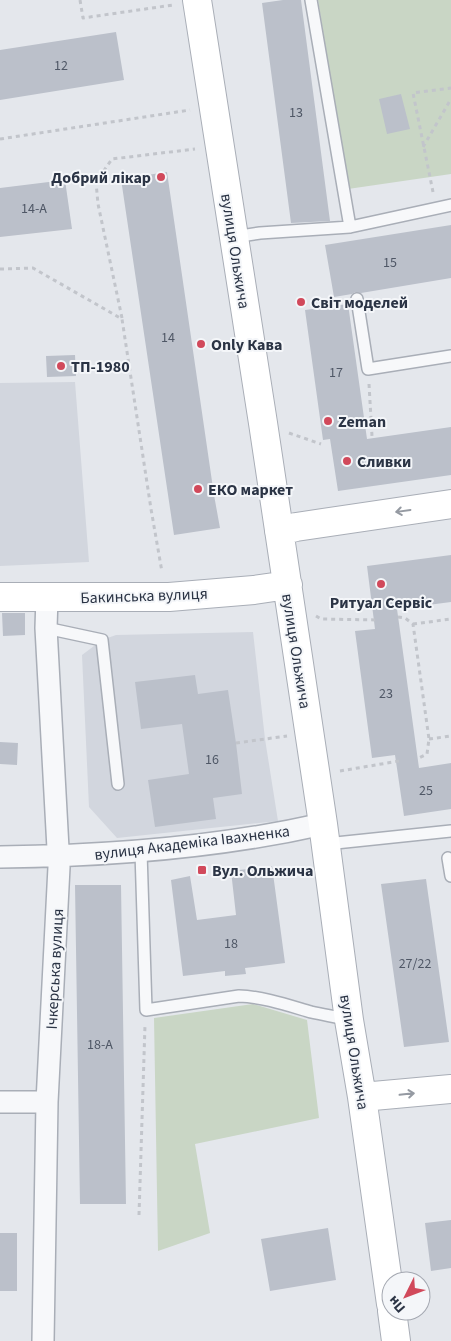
<svg xmlns="http://www.w3.org/2000/svg" width="451" height="1341" font-family="'Source Sans 3',sans-serif">
<style>
.built{fill:#d2d6de}
.green{fill:#c9d6c5}
.building{fill:#bbc0ca}
.lines{fill:none;stroke-linecap:round;stroke-linejoin:round}
.lane-casing{stroke:#a9aeb7;stroke-width:14}
.street-casing{stroke:#a9aeb7;stroke-width:24}
.secondary-casing{stroke:#a9aeb7;stroke-width:30}
.path{stroke:#c2c5cb;stroke-width:3;stroke-dasharray:4 4;stroke-linecap:butt}
.lane{stroke:#f7f8fa;stroke-width:11}
.street{stroke:#f7f8fa;stroke-width:21}
.secondary{stroke:#fff;stroke-width:28}
.oneway{stroke:#959aa2}
.poi-dot{fill:#d1495b;stroke:#f4f6f9;stroke-width:2}
.labels{text-anchor:middle;stroke-width:4;stroke-linejoin:round;paint-order:stroke}
.number-label{font-size:14px;fill:#4f5766}
.poi-label{font-size:16px;font-weight:bold;fill:#2b3445;stroke:#f4f6f9;text-anchor:start}
.street-label{font-size:16px;fill:#2b3445;stroke:#f4f6f9}
</style>
<rect width="100%" height="100%" fill="#e4e7ec"/>
<path class="built" d="M75 382 89 562 0 566V383Z
M253 632 265 739 278 821 117 838 89 807 82 655 102 640 116 635Z"/>
<path class="green" d="M318 0H451V174L348 189Z
M253 1004 307 1020 319 1118 195 1144 210 1233 158 1251 154 1018Z"/>
<path class="building" d="M283 0H301L330 221 291 223 262 3Z
M116 32 124 80 0 100V50Z
M401 94 410 129 387 134 379 99Z
M167 172 214 495 220 528 174 535 121 179Z
M65 180 72 229 0 237V188Z
M451 225V278L361 293 355 292 352 294 334 297 325 245Z
M348 304 367 439 451 427V475L338 491 330 439 323 440 305 310Z
M75 355 76 376 47 377 46 356Z
M451 555V602L397 609 419 768 451 763V809L404 816 395 755 372 758 355 631 375 629 367 566Z
M2 613H25V635L3 636Z
M195 675 198 694 228 690 236 743 242 794 213 798 216 819 155 827 148 780 189 774 182 724 141 729 135 682Z
M0 742 18 743 17 765 0 764Z
M272 866 285 963 245 968 246 974 225 976V971L183 976 171 880 190 876 197 920 236 915 231 871Z
M426 879 449 1042 404 1047 381 884Z
M75 885H121L126 1204H80Z
M451 1220V1268L431 1271 425 1223Z
M328 1228 336 1280 270 1291 261 1239Z
M0 1233H17V1291H0Z"/>
<g class="lines">
<defs>
<path id="lane" d="M311 0 350 227
M234 237 260 233 350 227 451 205
M357 299 368 369 451 356
M46 628 102 640 118 784
M326 844 451 831
M141 852 146 1010 239 996C264 997 287 1005 311 1012 324 1015 337 1017 349 1020
M448 858 451 876"/>
<path id="street" d="M0 857C108 856 217 848 323 824
M0 1102H47
M43 1341 47 1102 59 867 46 628 47 597"/>
<path id="secondary" d="M197 0 263 423 323 824 349 1020 362 1097 391 1304
M279 531 296 527 451 504
M0 597H169L254 590 288 585
M362 1097 451 1089
M392 1311 396 1341"/>
</defs>
<use href="#lane" class="lane-casing"/>
<use href="#street" class="street-casing"/>
<use href="#secondary" class="secondary-casing"/>
<path class="path" d="M80 0 83 18 173 5
M0 139 190 110
M423 147 451 99
M433 192 413 93 451 88
M0 269 33 268 122 319 151 509 162 572
M311 304 341 300
M122 318 98 204 96 182 112 159 195 149
M369 384 372 436
M289 433 321 444
M316 616 321 619 379 620
M398 617 405 618 413 624 429 739 427 754 417 759
M413 624 451 619
M429 739 451 736
M236 743 287 736
M340 771 399 761
M139 1215 145 1025"/>
<use href="#lane" class="lane"/>
<use href="#street" class="street"/>
<use href="#secondary" class="secondary"/>
</g>
<defs><path id="oneway-shaft" d="M-6 0H5M1.5-3L5.5 0L1.5 3" fill="none" stroke-width="1.6" stroke-linecap="round" stroke-linejoin="round" transform="scale(1.25)"/></defs>
<g class="oneway">
<use href="#oneway-shaft" transform="translate(403 511) rotate(172)"/>
<use href="#oneway-shaft" transform="translate(407 1094) rotate(-6)"/>
</g>
<g class="poi-dot">
<circle cx="161" cy="177" r="5"/>
<circle cx="301" cy="302" r="5"/>
<circle cx="201" cy="344" r="5"/>
<circle cx="61" cy="366" r="5"/>
<circle cx="328" cy="421" r="5"/>
<circle cx="347" cy="461" r="5"/>
<circle cx="198" cy="489" r="5"/>
<circle cx="381" cy="584" r="5"/>
<rect x="197" y="865" width="10" height="10" rx="2.5"/>
</g>
<g class="labels">
<g class="number-label">
<text x="61" y="70">12</text>
<text x="296" y="117">13</text>
<text x="34" y="213">14-А</text>
<text x="390" y="267">15</text>
<text x="168" y="342">14</text>
<text x="336" y="377">17</text>
<text x="386" y="698">23</text>
<text x="212" y="764">16</text>
<text x="426" y="795">25</text>
<text x="231" y="948">18</text>
<text x="415" y="968">27/22</text>
<text x="100" y="1049">18-А</text>
</g>
<g class="poi-label">
<text x="151" y="183" text-anchor="end">Добрий лікар</text>
<text x="311" y="308">Світ моделей</text>
<text x="211" y="350">Only Кава</text>
<text x="71" y="372">ТП-1980</text>
<text x="338" y="427">Zeman</text>
<text x="357" y="467">Сливки</text>
<text x="208" y="495">ЕКО маркет</text>
<text x="381" y="608" text-anchor="middle">Ритуал Сервіс</text>
<text x="212" y="876">Вул. Ольжича</text>
</g>
<g class="street-label">
<text transform="translate(236 251) rotate(81)" y="6">вулиця Ольжича</text>
<text transform="translate(144 595) rotate(-2)" y="6">Бакинська вулиця</text>
<text transform="translate(297 651) rotate(81)" y="6">вулиця Ольжича</text>
<text transform="translate(192 842) rotate(-7)" y="6">вулиця Академіка Івахненка</text>
<text transform="translate(54 969) rotate(-87)" y="6">Ічкерська вулиця</text>
<text transform="translate(355 1052) rotate(81)" y="6">вулиця Ольжича</text>
</g>
</g>
<g transform="translate(406 1296) rotate(228)"><circle r="24" fill="#f4f6f9" stroke="#a4a8b1"/>
<path d="M0-4L9 19L0 12L-9 19Z" fill="#d1495b"/>
<text y="-8" font-size="14" font-weight="bold" text-anchor="middle" fill="#2b3445">Пн</text>
</g>
</svg>
